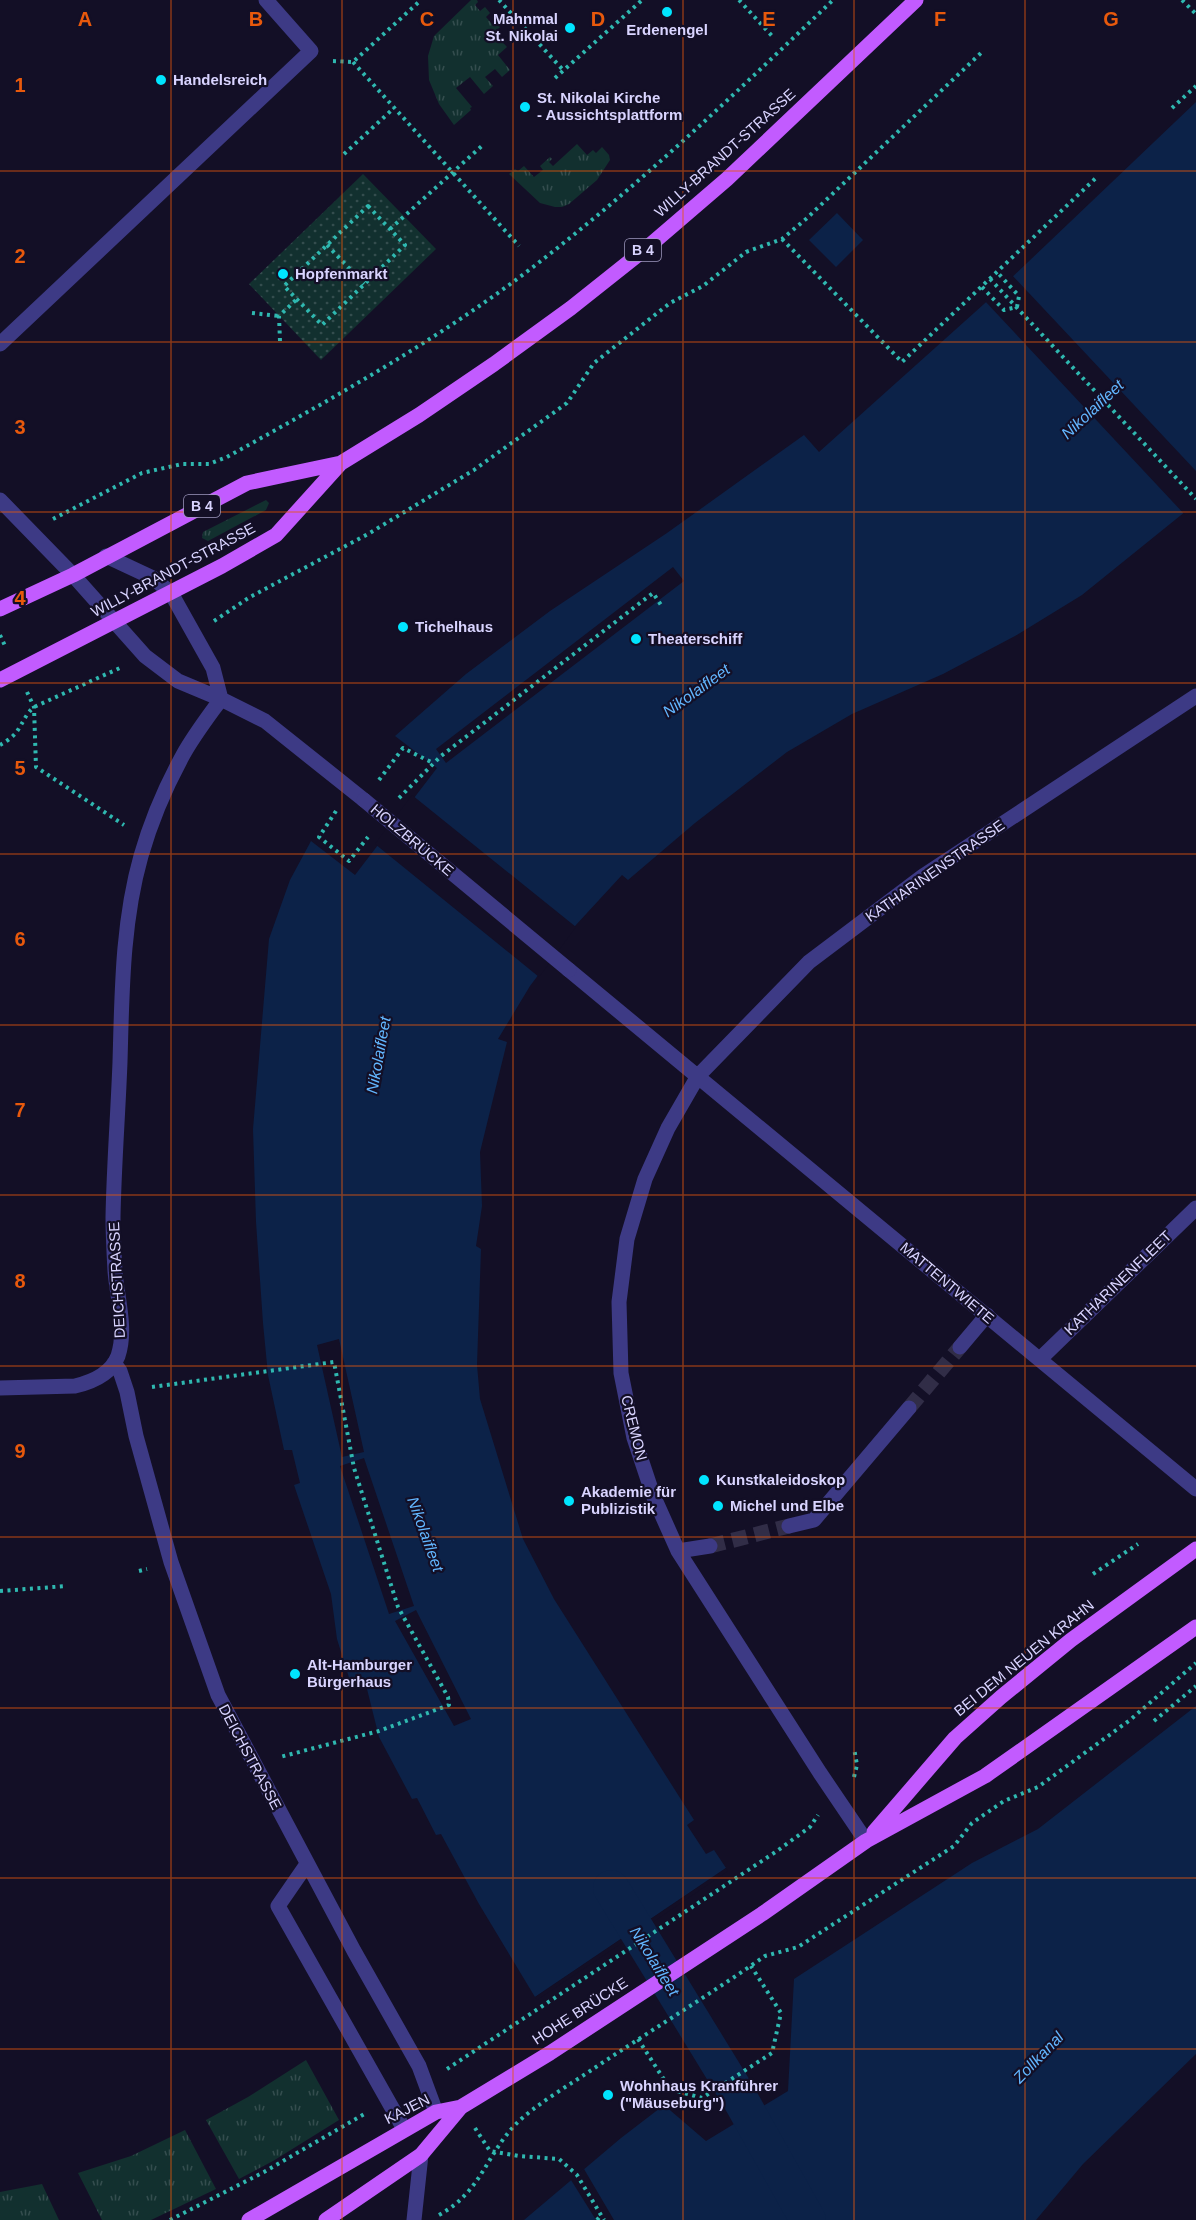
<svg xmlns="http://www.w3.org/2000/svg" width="1196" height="2220" font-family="Arial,sans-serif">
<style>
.grass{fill:url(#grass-tufts)}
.park{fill:url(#park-dots)}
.water{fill:#0c2248}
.pier{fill:#130f26}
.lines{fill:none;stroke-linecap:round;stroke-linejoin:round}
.canal{stroke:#0c2248;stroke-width:36}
.minor-tunnel{stroke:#312d47;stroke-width:15;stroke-dasharray:15 8;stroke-linecap:butt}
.path{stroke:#2fb8b0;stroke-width:4;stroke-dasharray:3 4.5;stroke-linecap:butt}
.minor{stroke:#3d3a85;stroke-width:15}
.major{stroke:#c25bff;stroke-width:15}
.minor-bridge{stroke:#3d3a85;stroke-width:15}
.grid{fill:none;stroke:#e8590c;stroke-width:1.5;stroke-opacity:0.55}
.poi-dot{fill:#00e5ff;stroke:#130f26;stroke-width:2}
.labels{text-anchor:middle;stroke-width:4.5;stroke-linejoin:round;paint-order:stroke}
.shield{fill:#130f26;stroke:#9e99be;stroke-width:1.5}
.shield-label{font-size:14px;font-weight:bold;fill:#d9d4ff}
.poi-label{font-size:15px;font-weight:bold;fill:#d9d4ff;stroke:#130f26;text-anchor:start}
.street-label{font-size:15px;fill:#d9d4ff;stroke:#130f26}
.water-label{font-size:16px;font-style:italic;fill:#62b6ff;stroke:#130f26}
.grid-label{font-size:20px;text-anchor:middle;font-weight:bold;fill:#e8590c;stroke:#130f26;stroke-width:4.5;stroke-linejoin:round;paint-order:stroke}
</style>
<defs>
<pattern id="grass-tufts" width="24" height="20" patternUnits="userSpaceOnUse" patternTransform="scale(1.5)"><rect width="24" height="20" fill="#12302f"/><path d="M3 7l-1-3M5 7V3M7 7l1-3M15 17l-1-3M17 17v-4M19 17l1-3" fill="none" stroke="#344d4e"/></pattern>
<pattern id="park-dots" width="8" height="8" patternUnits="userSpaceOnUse" patternTransform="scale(1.5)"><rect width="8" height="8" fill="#12302f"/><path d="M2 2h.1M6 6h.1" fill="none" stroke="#344d4e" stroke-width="1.8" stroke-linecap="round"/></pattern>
</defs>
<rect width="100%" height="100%" fill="#130f26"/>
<path class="grass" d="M471 0H477L478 2 475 5 480 11 485 7 490 13 486 17 492 24 495 22 500 27 494 33 507 47 498 55 510 70 502 77 495 69 485 77 493 86 484 94 470 77 456 88 472 107 470 108 471 110 454 125 439 104 429 80 428 56 434 36Z
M577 144 587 155 593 150 596 153 602 147 609 155 610 160 597 180 569 204 562 207H555L540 203 509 174 515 169 518 171 524 166 534 177 543 170 540 166 550 157 552 159 549 162 553 166Z
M266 500 269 503 266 510 208 541 202 538 203 532Z
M306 2060 339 2120 273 2161 239 2179 206 2120 248 2097Z
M185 2130 216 2189 151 2220H102L78 2173 131 2156Z
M42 2184 59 2220H0V2192Z"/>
<path class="park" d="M363 174 436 249 321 360 249 284Z"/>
<path class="water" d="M1196 102V503L1082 595 1015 636 943 674 852 714 787 752 695 823 628 880 622 875 575 926 530 986 498 1039 507 1042 480 1152 482 1206 476 1246 481 1249 477 1365 480 1399 523 1539 554 1599 694 1820 687 1825 706 1854 714 1850 726 1868 535 1997 479 1904 441 1834 436 1835 417 1798 412 1799 379 1737 365 1681 351 1684 337 1639 331 1594 294 1485 300 1483 292 1450H284L268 1375 263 1323 256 1222 253 1129 269 939 290 880 311 841 355 875 437 768 395 736 466 674 550 611 667 533 804 435 819 452 984 304Z
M837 213 863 240 836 267 809 240Z
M1196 1706V2054L1083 2164 1036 2220H524L621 2138 664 2105 706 2141 788 2091 794 1979 972 1863 1038 1829Z"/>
<path class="pier" d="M1011 274 1196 471V507L1186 516 984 300Z
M673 567 684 581 446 763 436 749Z
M412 795 576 927 539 977 375 844Z
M339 1339 364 1452 342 1457 317 1345Z
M364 1458 414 1606 389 1614 340 1466Z
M416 1610 471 1719 454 1726 395 1621Z
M726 1868 728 1871 637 1933 537 2000 535 1997Z
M584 2169 614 2220H596L571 2180Z"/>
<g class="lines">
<path class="canal" d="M611 1888 739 2097 808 2220"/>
<path class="minor-tunnel" d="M909 1408 960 1347
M710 1546 789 1526"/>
<path class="path" d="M499 0 564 71
M739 0 773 37
M1182 0 1196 14
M333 61 353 62 421 0
M353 62 519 246
M555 78 642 0
M1172 108 1196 86
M344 154 394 108
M368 206 405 245 322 325 284 286Z
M390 229 484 144
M782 239 902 362 1098 176
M327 245 364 284
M990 279 1196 499
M982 287 1004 310 1017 307 1019 296 997 272
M252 313 279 316
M280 341 279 316 297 299
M53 519 142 473 182 464H209L227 457C335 397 445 336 542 260 645 180 739 90 833 0
M214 621 250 597 368 534 474 470 567 403 594 363 670 303 703 286 746 252 782 239 806 219 982 52
M0 635 6 648
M27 692 34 707 36 767 124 825
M0 745C7 741 15 736 19 728 25 719 26 714 34 707L122 667
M379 780 403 748 433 763
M399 798 441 756 653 593 661 605
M336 811 319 837 349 861 368 837
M152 1387 334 1362 354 1468 398 1607 448 1697 449 1705 379 1731 280 1757
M139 1571 147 1569
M1093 1574 1138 1544
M0 1591 67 1586
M1154 1721 1196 1686
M854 1777 857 1765 854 1748
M638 2039 670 2089 702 2098 772 2053 781 2013 751 1966
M447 2069 777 1851 810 1827 818 1815
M475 2128 490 2151 519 2156 559 2159 577 2175 604 2220
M439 2215C481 2192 485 2157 515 2125 533 2106 571 2084 593 2069 650 2031 709 1995 765 1956L798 1947 954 1846 972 1823 1004 1801 1038 1787 1130 1720 1196 1663
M170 2220 264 2172 366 2113
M597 2220 601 2215"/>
<path class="minor" d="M0 344 311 51 266 0
M0 500 73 575 145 656 178 681 221 699 265 721 364 800
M569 970 1196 1489
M960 1347 987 1315
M1040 1359 1196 1208
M114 1363 120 1371 127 1392 136 1436 171 1562 218 1695 354 1951 419 2066 436 2112
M0 1388 75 1386C92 1382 111 1374 118 1356 127 1329 117 1298 115 1271 114 1253 113 1234 113 1217 114 1165 118 1114 120 1062 122 993 122 923 141 856 151 821 166 786 183 755 194 735 208 717 221 699L213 668 171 593 153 578 106 556
M789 1526 814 1520 909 1408
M678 1551 710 1546
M866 1841 820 1773 678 1551 653 1495 634 1438 621 1373 619 1302 627 1239 645 1179 668 1128 698 1076 809 962 923 876 1196 696
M307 1864 278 1906 404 2129
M414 2220 421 2155"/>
<path class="major" d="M0 609 73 575 247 483 341 463
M0 680 222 566 276 535 341 463 419 415 494 364 571 308 649 246 727 179 916 0
M874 1832 955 1738 1001 1697 1071 1640 1196 1549
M249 2220 436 2112 461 2107
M326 2220 421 2155 461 2107 550 2053 762 1914 866 1841 985 1776 1196 1627"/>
<path class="minor-bridge" d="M364 800 569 970"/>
</g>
<path class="grid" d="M171 0V2220M342 0V2220M513 0V2220M683 0V2220M854 0V2220M1025 0V2220M0 171H1196M0 342H1196M0 512H1196M0 683H1196M0 854H1196M0 1025H1196M0 1195H1196M0 1366H1196M0 1537H1196M0 1708H1196M0 1878H1196M0 2049H1196"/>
<g class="poi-dot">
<circle cx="667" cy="12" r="6"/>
<circle cx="570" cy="28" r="6"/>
<circle cx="161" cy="80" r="6"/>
<circle cx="525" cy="107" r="6"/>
<circle cx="283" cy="274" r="6"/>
<circle cx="403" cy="627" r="6"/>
<circle cx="636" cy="639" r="6"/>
<circle cx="704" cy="1480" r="6"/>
<circle cx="569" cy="1501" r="6"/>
<circle cx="718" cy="1506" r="6"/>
<circle cx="295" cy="1674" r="6"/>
<circle cx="608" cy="2095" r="6"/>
</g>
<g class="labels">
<g class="shield">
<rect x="625" y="239" width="36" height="22" rx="4.5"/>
<rect x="184" y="495" width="36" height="22" rx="4.5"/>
</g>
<g class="shield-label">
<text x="643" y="255">B 4</text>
<text x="202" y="511">B 4</text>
</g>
<g class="poi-label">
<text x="558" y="24" text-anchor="end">Mahnmal<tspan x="558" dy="17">St. Nikolai</tspan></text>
<text x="667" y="35" text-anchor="middle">Erdenengel</text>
<text x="173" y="85">Handelsreich</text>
<text x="537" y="103">St. Nikolai Kirche<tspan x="537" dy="17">- Aussichtsplattform</tspan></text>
<text x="295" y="279">Hopfenmarkt</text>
<text x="415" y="632">Tichelhaus</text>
<text x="648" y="644">Theaterschiff</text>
<text x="716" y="1485">Kunstkaleidoskop</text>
<text x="581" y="1497">Akademie für<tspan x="581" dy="17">Publizistik</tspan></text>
<text x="730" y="1511">Michel und Elbe</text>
<text x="307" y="1670">Alt-Hamburger<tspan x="307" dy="17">Bürgerhaus</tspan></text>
<text x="620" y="2091">Wohnhaus Kranführer<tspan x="620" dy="17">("Mäuseburg")</tspan></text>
</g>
<g class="street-label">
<text transform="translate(725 153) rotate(-42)" y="5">WILLY-BRANDT-STRASSE</text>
<text transform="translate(173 570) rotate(-28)" y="5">WILLY-BRANDT-STRASSE</text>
<text transform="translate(412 840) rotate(40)" y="5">HOLZBRÜCKE</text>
<text transform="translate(935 871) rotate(-35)" y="5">KATHARINENSTRASSE</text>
<text transform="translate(117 1280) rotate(-93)" y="5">DEICHSTRASSE</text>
<text transform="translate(947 1283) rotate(40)" y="5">MATTENTWIETE</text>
<text transform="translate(1118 1283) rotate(-44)" y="5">KATHARINENFLEET</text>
<text transform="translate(634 1428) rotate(76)" y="5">CREMON</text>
<text transform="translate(1024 1658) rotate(-39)" y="5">BEI DEM NEUEN KRAHN</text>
<text transform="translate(250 1757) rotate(62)" y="5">DEICHSTRASSE</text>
<text transform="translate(580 2011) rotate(-33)" y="5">HOHE BRÜCKE</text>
<text transform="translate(407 2109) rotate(-27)" y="5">KAJEN</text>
</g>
<g class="water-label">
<text transform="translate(1092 409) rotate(-43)" y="6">Nikolaifleet</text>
<text transform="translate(696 690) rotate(-36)" y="6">Nikolaifleet</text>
<text transform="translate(378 1055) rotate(-80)" y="6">Nikolaifleet</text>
<text transform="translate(426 1534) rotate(70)" y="6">Nikolaifleet</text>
<text transform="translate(655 1961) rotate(58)" y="6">Nikolaifleet</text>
<text transform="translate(1038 2057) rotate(-46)" y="6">Zollkanal</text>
</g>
</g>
<g class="grid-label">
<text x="85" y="26">A</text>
<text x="256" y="26">B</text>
<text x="427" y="26">C</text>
<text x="598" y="26">D</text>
<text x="769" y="26">E</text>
<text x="940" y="26">F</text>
<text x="1111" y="26">G</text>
<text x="20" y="92">1</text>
<text x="20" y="263">2</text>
<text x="20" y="434">3</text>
<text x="20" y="605">4</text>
<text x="20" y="775">5</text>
<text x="20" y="946">6</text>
<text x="20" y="1117">7</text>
<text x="20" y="1288">8</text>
<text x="20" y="1458">9</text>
</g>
</svg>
